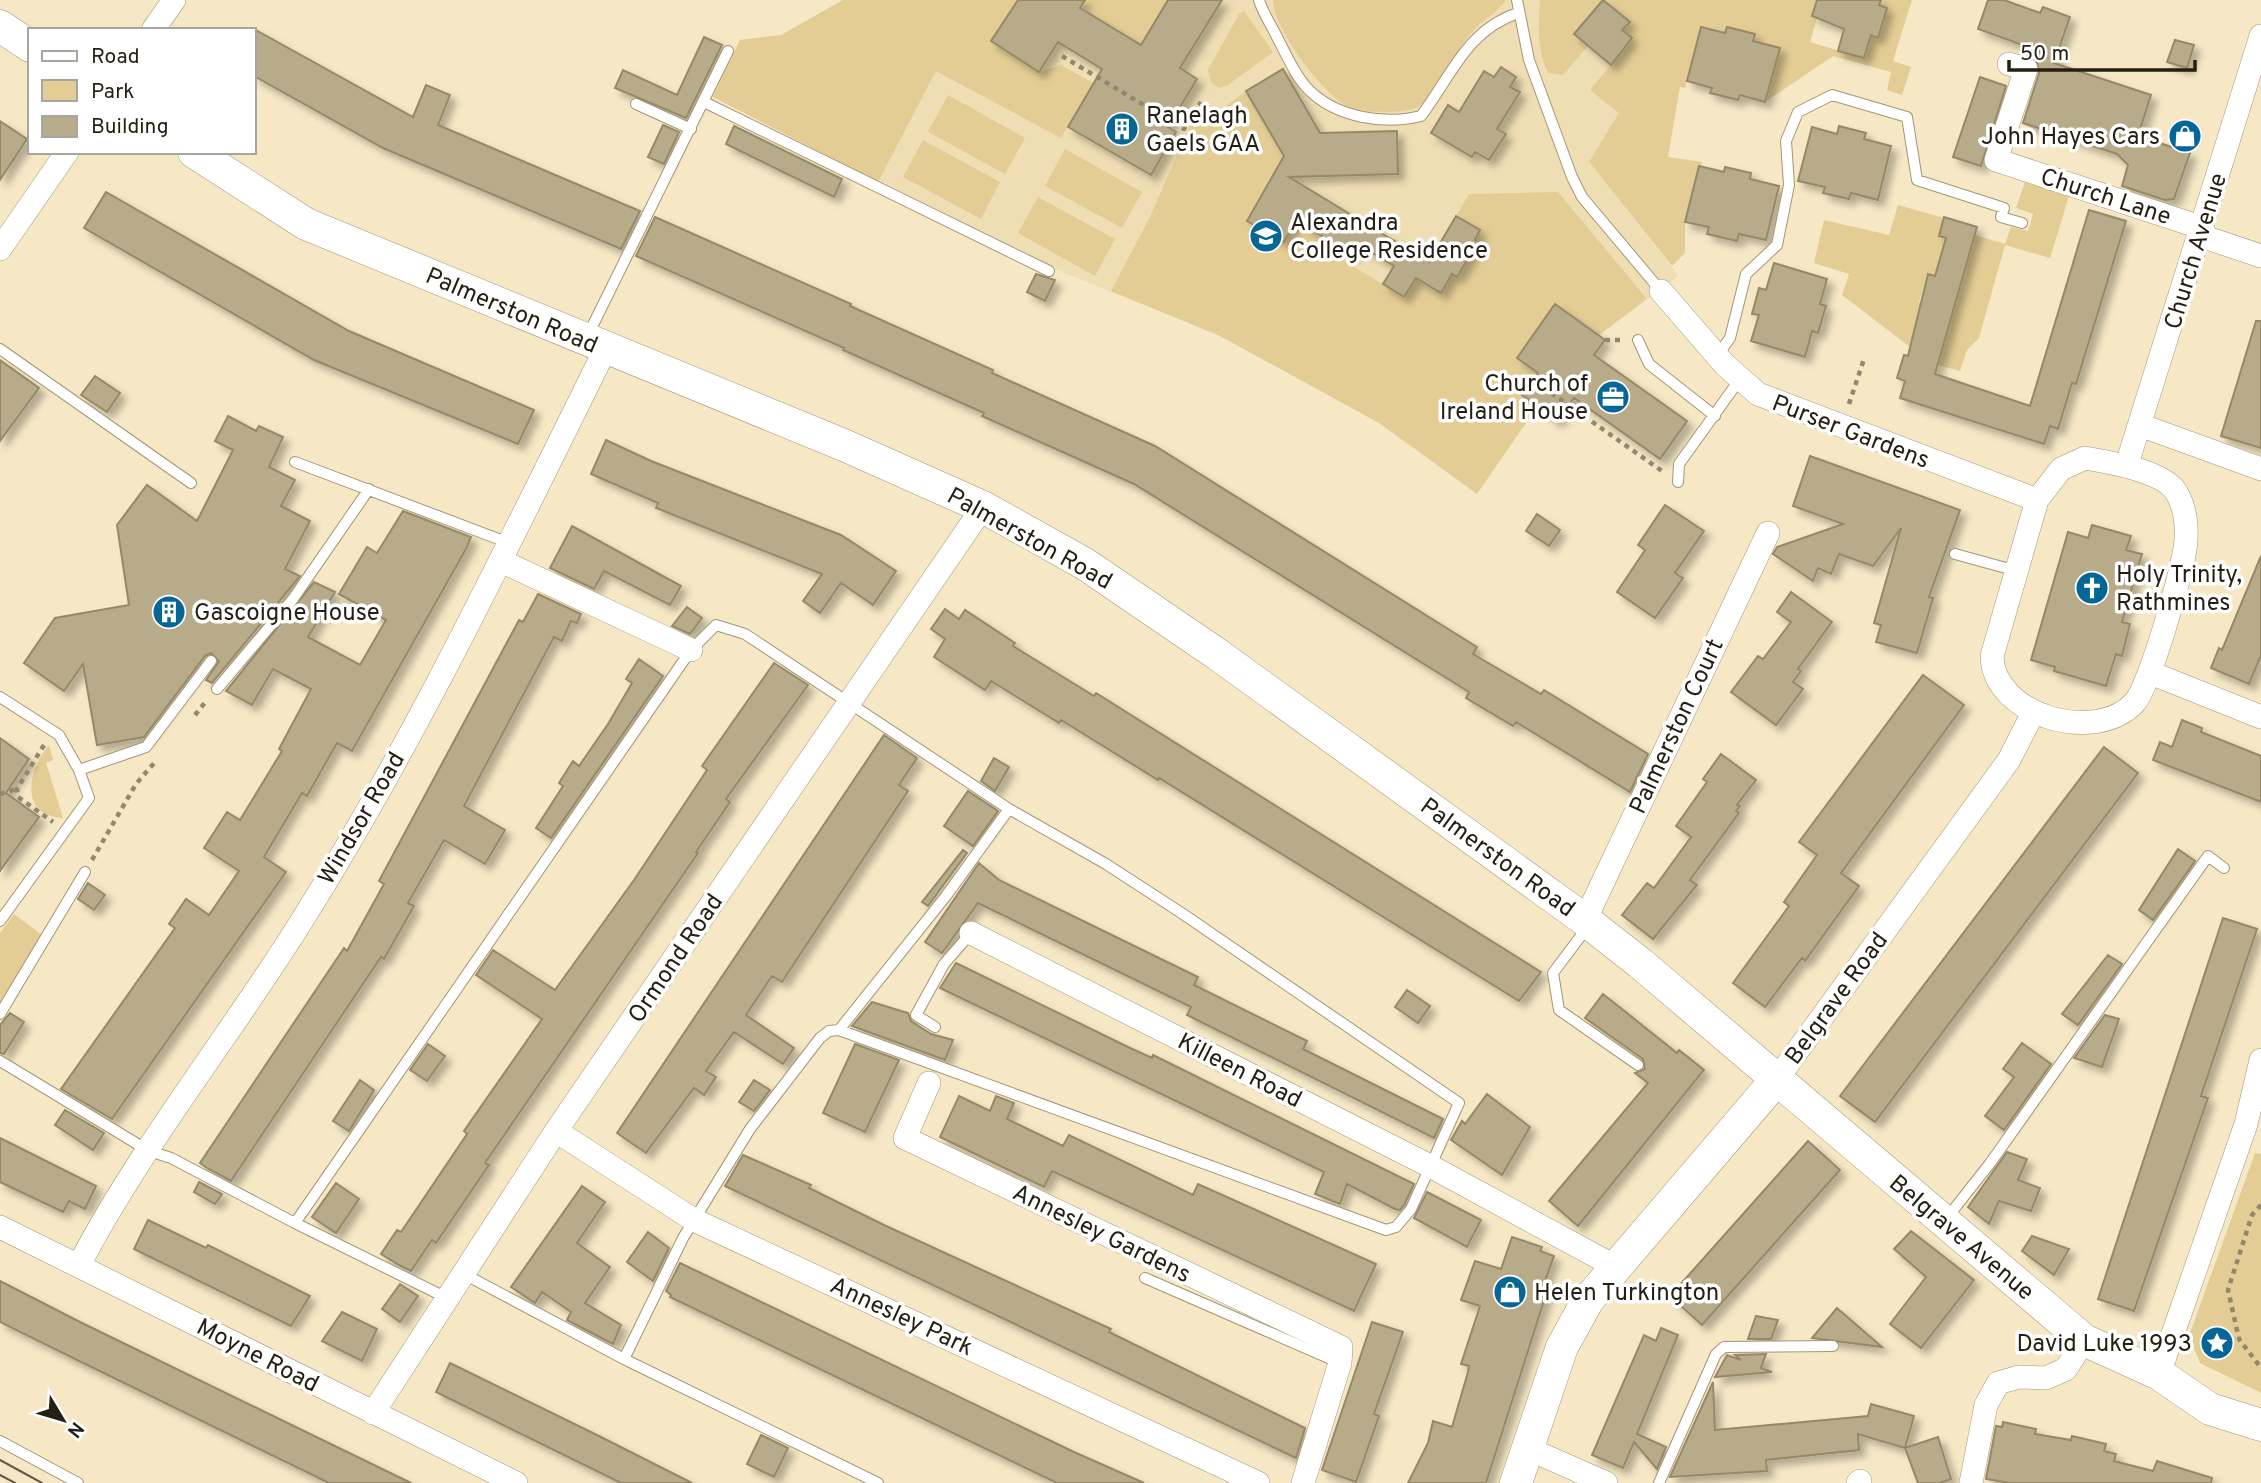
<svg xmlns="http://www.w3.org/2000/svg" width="2261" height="1483" font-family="Overpass,sans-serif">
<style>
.built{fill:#efdeb3}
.green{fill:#e4cd94}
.building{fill:#b8ab89;stroke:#968968;stroke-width:2;filter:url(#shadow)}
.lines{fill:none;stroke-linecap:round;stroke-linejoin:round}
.lane-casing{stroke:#a39675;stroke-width:12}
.street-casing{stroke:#a39675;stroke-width:24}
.secondary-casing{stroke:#a39675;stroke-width:33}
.path{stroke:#91886f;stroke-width:4.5;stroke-dasharray:5 5;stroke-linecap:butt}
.lane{stroke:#fff;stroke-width:10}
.street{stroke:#fff;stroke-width:23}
.secondary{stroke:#fff;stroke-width:32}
.tram{stroke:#615946;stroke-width:2}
.labels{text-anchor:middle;stroke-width:7;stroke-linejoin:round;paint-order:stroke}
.poi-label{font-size:24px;fill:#241f12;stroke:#fff;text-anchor:start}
.street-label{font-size:24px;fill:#241f12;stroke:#fff}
</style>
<defs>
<filter id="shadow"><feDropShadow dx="6" dy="6" stdDeviation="3.5" flood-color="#0004"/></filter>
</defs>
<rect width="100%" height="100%" fill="#f6e8c5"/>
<path class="built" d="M843 0H1682L1679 17 1589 162 1678 275 1661 291 1647 299 1569 206 1379 423 1220 336 1060 271 713 97 740 40 781 35Z"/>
<path class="green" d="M843 0H1018L992 41 1039 72 1061 65 1093 83 1061 138 936 71 878 182 713 97 740 40 781 35Z
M1073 0H1168L1141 45 1108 25 1086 59 1057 43 1082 6Z
M1273 0H1506C1496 14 1482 20 1471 33 1452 54 1443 91 1418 107 1405 114 1362 113 1349 107 1324 96 1272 27 1273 0Z
M1540 0H1603L1574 34 1588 46 1563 75 1548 73C1536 48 1539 26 1540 0Z
M1603 0H1817L1812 16 1817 18 1810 42 1863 58 1871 35 1878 37 1887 9 1879 5 1881 0H1912L1893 61 1911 67 1902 95 1887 90 1891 72 1833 56 1765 102 1779 48 1753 41 1754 34 1727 27 1725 33 1701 27 1685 88 1680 87 1668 157 1702 162 1685 222V253L1672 266 1589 162 1619 113 1590 90 1632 39 1622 30 1629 22Z
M1244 11 1273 52 1228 85 1219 88 1211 83 1208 70 1239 14Z
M1246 91 1278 145 1284 142V168L1247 221 1283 242 1297 220 1317 234 1331 253 1404 297 1416 278 1441 293 1451 276H1457L1478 242 1475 240 1480 230 1461 219 1451 225 1469 194 1558 192 1647 299 1599 335 1555 304 1517 358 1538 373 1522 395 1537 407 1477 494 1379 423 1220 336 1111 291 1150 217 1195 114 1211 117Z
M948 95 1025 138 1005 174 928 132Z
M923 140 1000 182 981 219 903 177Z
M1065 149 1142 192 1122 228 1045 186Z
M2025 182 2069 196 2050 258 2005 245 1979 338 1967 350 1960 371 1938 365 1975 235 2005 244 2011 227 2028 231 2033 214 2016 208Z
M1038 197 1115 239 1095 276 1018 233Z
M1898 205 1944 218 1939 235 1946 238 1935 276 1927 275 1919 302 1927 305 1910 347 1842 295 1849 274 1814 263 1824 220 1889 235Z
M49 745 53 760 46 763 63 818C18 816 28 769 49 745Z
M14 914 42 935 0 1005V933Z
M2255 1153 2261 1154V1393L2200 1363 2189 1336Z"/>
<path class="building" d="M1018 0H1085L1080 8 1141 45 1168 0H1222L1180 68 1197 79 1168 127 1176 132 1151 175 1068 127 1102 69 1058 42 1039 72 991 41Z
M1603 0 1630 22 1622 30 1632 38 1611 65 1574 34Z
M1817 0H1881L1879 5 1887 8 1878 38 1871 35 1864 58 1838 51 1844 29 1812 16Z
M1988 0H2004L2040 13 2043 7 2070 17 2054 63 2151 95 2138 136 2190 153 2174 199 2165 200 2122 186 2128 165 2117 154 2023 123 2039 73 2036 59 2039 51 1978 29Z
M1701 27 1725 33 1727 27 1755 34 1753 41 1780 48 1765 102 1740 95 1738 100 1710 93 1712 88 1687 81Z
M254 29 413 117 426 85 450 95 438 125 640 211 621 249 383 148 254 76Z
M704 37 722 45 686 118 615 88 623 70 677 95Z
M2175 40 2194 45 2187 68 2167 62Z
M1501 67 1516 77 1510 87 1520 92 1497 129 1506 134 1489 160 1475 152 1472 157 1431 133 1448 105 1459 112 1484 71 1494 77Z
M1283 69 1320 133 1397 131 1398 174 1289 177 1429 262 1456 216 1480 230 1475 240 1478 242 1457 277 1452 274 1441 293 1416 278 1404 297 1383 284 1394 266 1358 244 1352 255 1296 220 1284 242 1247 221 1284 156 1246 91Z
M1980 77 2006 86 1981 166 1953 157Z
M0 121 27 139 0 180Z
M663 125 679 132 664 164 648 157Z
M734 126 842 179 834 197 726 144Z
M1839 126 1866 133 1864 139 1891 146 1878 200 1851 193 1849 199 1823 193 1825 187 1798 181 1812 127 1837 134Z
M1699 166 1724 172 1725 167 1751 173 1750 179 1779 186 1766 240 1739 234 1737 241 1707 234 1709 227 1685 222Z
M106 192 349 331 534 410 518 444 314 360 84 228Z
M2089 210 2126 221 2076 384 2072 383 2058 429 2050 426 2044 444 1900 398 1905 381 1897 378 1904 355 1908 356 1928 274 1935 276 1946 238 1939 236 1944 217 1977 227 1935 374 2030 406Z
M655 217 851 304 850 306 993 370 992 373 1155 446 1477 647 1473 654 1541 694 1544 690 1648 754 1630 792 1516 722 1513 726 1466 698 1469 692 1134 484 982 416 984 413 843 350 844 348 636 256Z
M1774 263 1827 279 1820 304 1826 306 1818 333 1812 331 1805 357 1751 341 1759 315 1752 314 1759 288 1766 290Z
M1036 274 1055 280 1045 301 1027 292Z
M1555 304 1605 340 1594 355 1687 421 1660 459 1574 398 1557 421 1522 395 1538 373 1517 358Z
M2256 321H2261V448L2221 436Z
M0 360 39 388 0 441Z
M95 376 120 393 107 412 81 395Z
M228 416 256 431 259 426 283 437 269 467 295 480 281 506 310 521 285 569 300 576 212 683 206 680 219 661 211 653 205 656 144 737 97 745 83 664 64 691 24 663 55 618 129 605 117 525 147 485 197 521 233 450 215 441Z
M606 440 651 461 841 535 896 571 873 605 841 583 820 613 803 601 822 574 656 508 658 503 591 474Z
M1810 456 1960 510 1929 597 1933 598 1917 653 1876 642 1881 625 1874 623 1901 528 1873 566 1839 554 1831 574 1818 568 1813 581 1773 554 1777 547 1843 524 1793 506Z
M1665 505 1704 531 1675 573 1683 578 1655 618 1617 592 1645 550 1638 545Z
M403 511 471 537 466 549 352 751 337 743 307 796 302 793 264 857 286 872 112 1119 61 1089 175 928 169 924 186 899 209 915 239 871 204 848 227 812 240 820 282 751 279 749 311 689 273 669 252 705 226 691 314 582 335 592 308 637 360 665 386 620 339 594 367 547 377 553Z
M1537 514 1560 530 1549 546 1526 531Z
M2092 525 2131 536 2126 550 2142 554 2122 622 2130 624 2122 656 2116 654 2106 686 2054 671 2055 667 2031 660 2068 532 2088 538Z
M572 526 681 586 670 605 604 571 594 589 550 568Z
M2261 556V655L2249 684 2211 668 2219 648 2222 650Z
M1791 592 1832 622 1798 669 1801 671 1793 682 1803 689 1776 725 1731 692 1758 656 1763 659 1791 622 1777 612Z
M538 594 581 614 577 623 571 621 562 641 554 637 464 806 505 830 485 864 444 840 408 903 414 906 384 959 381 957 231 1181 207 1168 200 1163 344 948 347 951 384 884 379 881 519 620 523 622Z
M687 607 702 618 690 634 672 626Z
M945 609 959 619 965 610 1015 643 1013 646 1094 696 1096 693 1541 972 1519 1001 1159 778 1158 780 1061 720 1059 723 991 681 985 690 934 657 945 639 931 629Z
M639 659 663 676 551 838 536 828 563 786 559 783 573 761 579 766 608 724 632 683 626 679Z
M774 663 808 685 726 799 730 802 696 852 698 853 485 1163 489 1165 436 1243 432 1240 411 1271 399 1265 381 1254 397 1230 401 1232 467 1134 464 1131 542 1019 476 975 493 950 555 990 634 880 707 770 702 766Z
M1923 675 1964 705 1841 873 1859 886 1805 961 1802 958 1765 1007 1733 983 1789 906 1784 902 1817 855 1799 842Z
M2182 720 2202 728 2201 732 2261 756V802L2153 760 2160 742 2172 747Z
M884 735 917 758 899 785 908 791 782 982 772 976 746 1015 794 1048 783 1064 734 1032 706 1071 716 1077 704 1095 694 1088 646 1153 617 1133Z
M0 738 29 759 6 793 39 817 0 871Z
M2104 747 2138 773 1875 1122 1840 1096Z
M1721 754 1756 780 1737 805 1740 806 1736 811 1739 813 1690 880 1697 885 1653 939 1622 915 1647 883 1654 888 1691 837 1676 826 1707 782 1703 779Z
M994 758 1009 767 995 791 981 781Z
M968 791 998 811 973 846 944 826Z
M2178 849 2195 861 2153 920 2139 910Z
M963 850 967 853 928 906 922 902Z
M979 863 999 880 1198 977 1194 985 1307 1041 1303 1049 1443 1119 1434 1138 1187 1015 1191 1007 978 903 942 953 925 942Z
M88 883 105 895 94 910 78 899Z
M2223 918 2257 929 2201 1096 2208 1098 2134 1311 2098 1299Z
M2108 955 2122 964 2078 1025 2062 1014Z
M956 963 1128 1047 1152 1058 1153 1055 1414 1184 1404 1205 1400 1210 1395 1209 1347 1184 1340 1204 1315 1194 1324 1172 940 988Z
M1407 990 1430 1006 1418 1023 1395 1007Z
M1603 994 1677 1053 1679 1050 1704 1070 1578 1226 1549 1201 1648 1083 1635 1073 1645 1069 1643 1059 1585 1018Z
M872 1002 908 1013 911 1021 931 1034 953 1040 945 1060 852 1026Z
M10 1013 24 1022 4 1054 0 1053V1025Z
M2105 1015 2119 1019 2102 1067 2074 1058Z
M2022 1043 2051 1064 2004 1130 1985 1116 2014 1077 2003 1069Z
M428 1044 445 1056 427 1081 410 1070Z
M855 1044 899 1060 865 1132 823 1113Z
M360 1080 374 1090 349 1131 333 1121Z
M754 1080 770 1090 754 1111 739 1102Z
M1487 1094 1530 1127 1502 1175 1451 1140 1462 1121 1465 1124Z
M959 1096 990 1111 996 1096 1014 1103 1007 1119 1063 1146 1069 1135 1193 1195 1198 1184 1376 1264 1354 1311 1052 1171 1044 1187 940 1137Z
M65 1110 104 1133 93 1150 55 1125Z
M0 1138 96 1186 85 1209 69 1201 63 1212 0 1182Z
M1808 1141 1840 1170 1702 1325 1670 1296Z
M2007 1152 2027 1159 2018 1180 2040 1188 2031 1211 1999 1201 1989 1224 1968 1207Z
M743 1155 811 1185 809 1188 884 1225 1111 1329 1109 1332 1305 1428 1296 1458 725 1186Z
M199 1182 222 1194 215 1204 194 1192Z
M336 1183 359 1199 336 1233 312 1217Z
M582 1186 605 1202 577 1243 610 1267 585 1303 621 1325 613 1344 567 1320 571 1312 542 1292 535 1303 511 1287Z
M1427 1192 1481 1220 1467 1247 1414 1218Z
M148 1220 206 1248 208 1245 310 1296 291 1326 134 1249Z
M1911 1231 1974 1280 1921 1348 1890 1324 1926 1277 1894 1249Z
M648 1232 669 1248 653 1281 627 1262Z
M2032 1236 2069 1249 2054 1275 2022 1251Z
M1512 1237 1542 1247 1540 1251 1554 1256 1544 1284 1549 1285 1486 1483H1408L1428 1443 1433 1421 1452 1427 1468 1372 1469 1366 1461 1364 1480 1306 1461 1300 1475 1261 1501 1269Z
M680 1263 1074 1452 1144 1483H1057L670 1297 671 1295 666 1291Z
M0 1281 80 1322 411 1483H329L69 1356 0 1322Z
M400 1284 418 1296 400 1322 382 1309Z
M1837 1308 1882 1347 1812 1338Z
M342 1312 377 1329 362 1361 322 1341Z
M1756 1316 1778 1320 1771 1339H1748Z
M1372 1322 1403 1332 1374 1414 1379 1416 1356 1482 1322 1470Z
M1661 1328 1678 1335 1637 1434 1666 1447 1657 1469 1634 1442 1623 1468 1592 1455 1644 1335 1656 1341Z
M1766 1354 1761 1368 1772 1372 1715 1377 1727 1355 1741 1360 1735 1355Z
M450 1363 599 1436 692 1483H621L436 1392Z
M1713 1382 1715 1430 1868 1416 1871 1404 1914 1416 1905 1448 1938 1437 1951 1479 1939 1483H1918L1905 1448 1858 1434 1859 1450 1766 1460 1767 1471 1670 1477Z
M2003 1422 2036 1429 2035 1434 2071 1440 2072 1436 2106 1444 2104 1451 2116 1454 2114 1461 2153 1471 2157 1461 2212 1478 2211 1483H2010L1986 1479 1996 1426 2002 1427Z
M761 1435 788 1448 774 1477 747 1464Z"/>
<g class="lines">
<defs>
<path id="lane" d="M1259 0C1263 14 1272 26 1278 39 1287 56 1296 77 1309 90 1337 118 1385 125 1421 116 1452 75 1467 30 1518 13
M1517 0 1529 60 1572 177 1582 197 1661 291
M704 102 1049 271
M636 104 691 129
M587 337 728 51
M1638 340 1649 364 1715 416
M0 349 191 483
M1717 356 1730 338 1746 274 1777 245 1789 185 1786 141 1798 112 1832 95 1907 117 1917 180 2004 208 2001 217 2022 223
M295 462 509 543
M1678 482 1679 464 1740 379
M1955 554 2017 571
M217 689 293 599 369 489
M0 697 59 735 79 770 89 798 0 921
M79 770 146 747 211 661
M1589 925 1553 973 1559 1010 1638 1065
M0 1014 85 872
M935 1027 916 1015 944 964 971 933
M839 1030 946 896 1009 809
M0 1061 149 1151 171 1158 295 1223
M1947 1218 1991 1162 2208 856 2224 868
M1145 1278 1340 1363
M447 1298 295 1223 691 650 716 625 745 634 1009 809 1106 864 1183 914 1459 1103 1411 1209 1396 1227 1386 1230 839 1030 829 1031 820 1038 750 1129 683 1238 624 1359 464 1274
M624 1359 878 1483
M0 1441 78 1483
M1659 1483 1716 1354 1724 1347 1833 1346"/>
<path id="street" d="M153 30 174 0
M2009 64 2026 69 1996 160 2203 228
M2201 236 2261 256
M0 249 67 152
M1661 291 1725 365 1758 394 2037 500
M2140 425 2261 469
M2085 458C2108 462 2158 470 2174 489 2185 504 2187 522 2186 540 2185 564 2150 685 2135 702 2097 745 1993 716 1992 656L2037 500 2061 469Z
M2127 464 2261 36
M501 561 691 650
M2151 673 2261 717
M1585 920 1768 533
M971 933 1430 1166 1616 1267
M1777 1079 2009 760 2033 713
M929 1083 905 1138 1341 1347 1340 1363 1303 1483
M556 1131 694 1220 1258 1483
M0 1227 516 1483
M79 1265C142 1145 229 1037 301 922 416 739 509 543 605 350
M2159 1374 2246 1124 2261 1060
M373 1413 556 1131 983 507
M1529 1449 1606 1483
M1858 1483 1860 1481
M1971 1483 1986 1405 1998 1383 2019 1377 2046 1378 2066 1369 2084 1340"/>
<path id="secondary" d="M0 26 30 46
M194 152 306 224 846 446 983 507 1085 564 1217 654 1585 920 1640 963 2084 1340 2159 1374 2210 1409 2261 1425
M1516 1483 1562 1347 1588 1300 1777 1079"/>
</defs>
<use href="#lane" class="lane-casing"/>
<use href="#street" class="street-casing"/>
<use href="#secondary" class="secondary-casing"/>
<path class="path" d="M1062 56 1184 129 1201 102
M1605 340H1621
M1536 390 1540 385 1662 471
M1849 404 1864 359
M195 715 207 700
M44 745 17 789 18 797 53 822
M0 794 17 789
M92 860 136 784 155 762
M2261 1205 2252 1215 2228 1290 2239 1339 2261 1368"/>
<use href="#lane" class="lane"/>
<use href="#street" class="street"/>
<use href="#secondary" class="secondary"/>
<path class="tram" d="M0 1460 42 1483
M0 1475 15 1483"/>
</g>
<defs>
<symbol id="building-disc" viewBox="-11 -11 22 22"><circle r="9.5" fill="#066695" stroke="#fff"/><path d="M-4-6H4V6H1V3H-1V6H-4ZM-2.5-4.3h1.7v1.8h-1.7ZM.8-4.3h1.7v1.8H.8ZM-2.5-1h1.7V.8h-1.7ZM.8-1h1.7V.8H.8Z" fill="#fff"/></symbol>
<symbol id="shop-disc" viewBox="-11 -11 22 22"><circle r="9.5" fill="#066695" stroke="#fff"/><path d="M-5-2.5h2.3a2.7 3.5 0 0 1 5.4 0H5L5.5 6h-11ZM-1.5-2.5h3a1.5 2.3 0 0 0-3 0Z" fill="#fff"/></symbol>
<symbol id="school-disc" viewBox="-11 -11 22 22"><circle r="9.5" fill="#066695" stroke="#fff"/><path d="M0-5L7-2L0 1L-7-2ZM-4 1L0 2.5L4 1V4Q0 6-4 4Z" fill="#fff"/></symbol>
<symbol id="office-disc" viewBox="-11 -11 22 22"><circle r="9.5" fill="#066695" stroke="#fff"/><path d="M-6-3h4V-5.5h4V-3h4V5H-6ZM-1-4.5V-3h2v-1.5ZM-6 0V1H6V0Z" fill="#fff"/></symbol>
<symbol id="church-disc" viewBox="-11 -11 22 22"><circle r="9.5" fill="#066695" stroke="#fff"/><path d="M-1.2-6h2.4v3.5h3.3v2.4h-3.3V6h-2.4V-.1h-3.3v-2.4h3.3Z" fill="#fff"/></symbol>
<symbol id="sight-disc" viewBox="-11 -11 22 22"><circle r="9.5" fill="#066695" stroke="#fff"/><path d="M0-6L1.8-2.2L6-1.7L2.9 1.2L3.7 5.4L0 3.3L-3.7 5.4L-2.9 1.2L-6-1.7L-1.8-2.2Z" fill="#fff"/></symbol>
</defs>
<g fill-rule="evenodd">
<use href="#building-disc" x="1103" y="110" width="38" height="38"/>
<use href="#shop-disc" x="2166" y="117" width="38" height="38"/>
<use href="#school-disc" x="1247" y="217" width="38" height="38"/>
<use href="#office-disc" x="1594" y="378" width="38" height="38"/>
<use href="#church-disc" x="2073" y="569" width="38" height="38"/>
<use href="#building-disc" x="150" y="593" width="38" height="38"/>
<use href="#shop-disc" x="1491" y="1273" width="38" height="38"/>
<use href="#sight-disc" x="2198" y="1324" width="38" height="38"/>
</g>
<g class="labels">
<g class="poi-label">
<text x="1146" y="123">Ranelagh<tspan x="1146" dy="28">Gaels GAA</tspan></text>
<text x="2160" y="144" text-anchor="end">John Hayes Cars</text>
<text x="1290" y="230">Alexandra<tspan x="1290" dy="28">College Residence</tspan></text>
<text x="1588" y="391" text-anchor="end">Church of<tspan x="1588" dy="28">Ireland House</tspan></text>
<text x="2116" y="582">Holy Trinity,<tspan x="2116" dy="28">Rathmines</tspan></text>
<text x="194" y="620">Gascoigne House</text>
<text x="1534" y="1300">Helen Turkington</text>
<text x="2192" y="1351" text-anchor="end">David Luke 1993</text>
</g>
<g class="street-label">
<text transform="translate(2106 196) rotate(18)" y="8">Church Lane</text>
<text transform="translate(2195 251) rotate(-73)" y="8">Church Avenue</text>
<text transform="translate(512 310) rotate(23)" y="8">Palmerston Road</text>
<text transform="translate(1851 431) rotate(21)" y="8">Purser Gardens</text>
<text transform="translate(1030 538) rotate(29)" y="8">Palmerston Road</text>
<text transform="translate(1676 726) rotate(-65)" y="8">Palmerston Court</text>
<text transform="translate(361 818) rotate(-60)" y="8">Windsor Road</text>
<text transform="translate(1498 857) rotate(36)" y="8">Palmerston Road</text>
<text transform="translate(675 958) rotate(-56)" y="8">Ormond Road</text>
<text transform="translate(1836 998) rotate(-54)" y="8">Belgrave Road</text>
<text transform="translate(1240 1070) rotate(27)" y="8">Killeen Road</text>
<text transform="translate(1102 1233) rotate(26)" y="8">Annesley Gardens</text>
<text transform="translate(1962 1237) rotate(40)" y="8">Belgrave Avenue</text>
<text transform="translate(902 1316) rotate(25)" y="8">Annesley Park</text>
<text transform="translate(258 1355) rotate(27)" y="8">Moyne Road</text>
</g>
</g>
<rect x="28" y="28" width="228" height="126" fill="#ffffff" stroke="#a7a5a0" stroke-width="2"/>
<rect x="42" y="51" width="35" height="10" fill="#ffffff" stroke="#a7a5a0" stroke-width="2"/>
<text x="91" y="63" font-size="21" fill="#241f12">Road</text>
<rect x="42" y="80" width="35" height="21" fill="#e4cd94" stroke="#a7a5a0" stroke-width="2"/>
<text x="91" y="98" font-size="21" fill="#241f12">Park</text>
<rect x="42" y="116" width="35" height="21" fill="#b8ab89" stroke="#a7a5a0" stroke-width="2"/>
<text x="91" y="133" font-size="21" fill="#241f12">Building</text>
<g transform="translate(63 1420) rotate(128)" stroke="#ffffff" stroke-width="5" paint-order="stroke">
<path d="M0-5L12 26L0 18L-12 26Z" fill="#241f12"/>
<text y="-10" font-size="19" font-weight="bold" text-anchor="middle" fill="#241f12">N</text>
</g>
<path d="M2009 60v10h186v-10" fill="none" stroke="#241f12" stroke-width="3.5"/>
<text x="2020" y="60" font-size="21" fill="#241f12" stroke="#ffffff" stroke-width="5" paint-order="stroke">50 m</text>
</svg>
